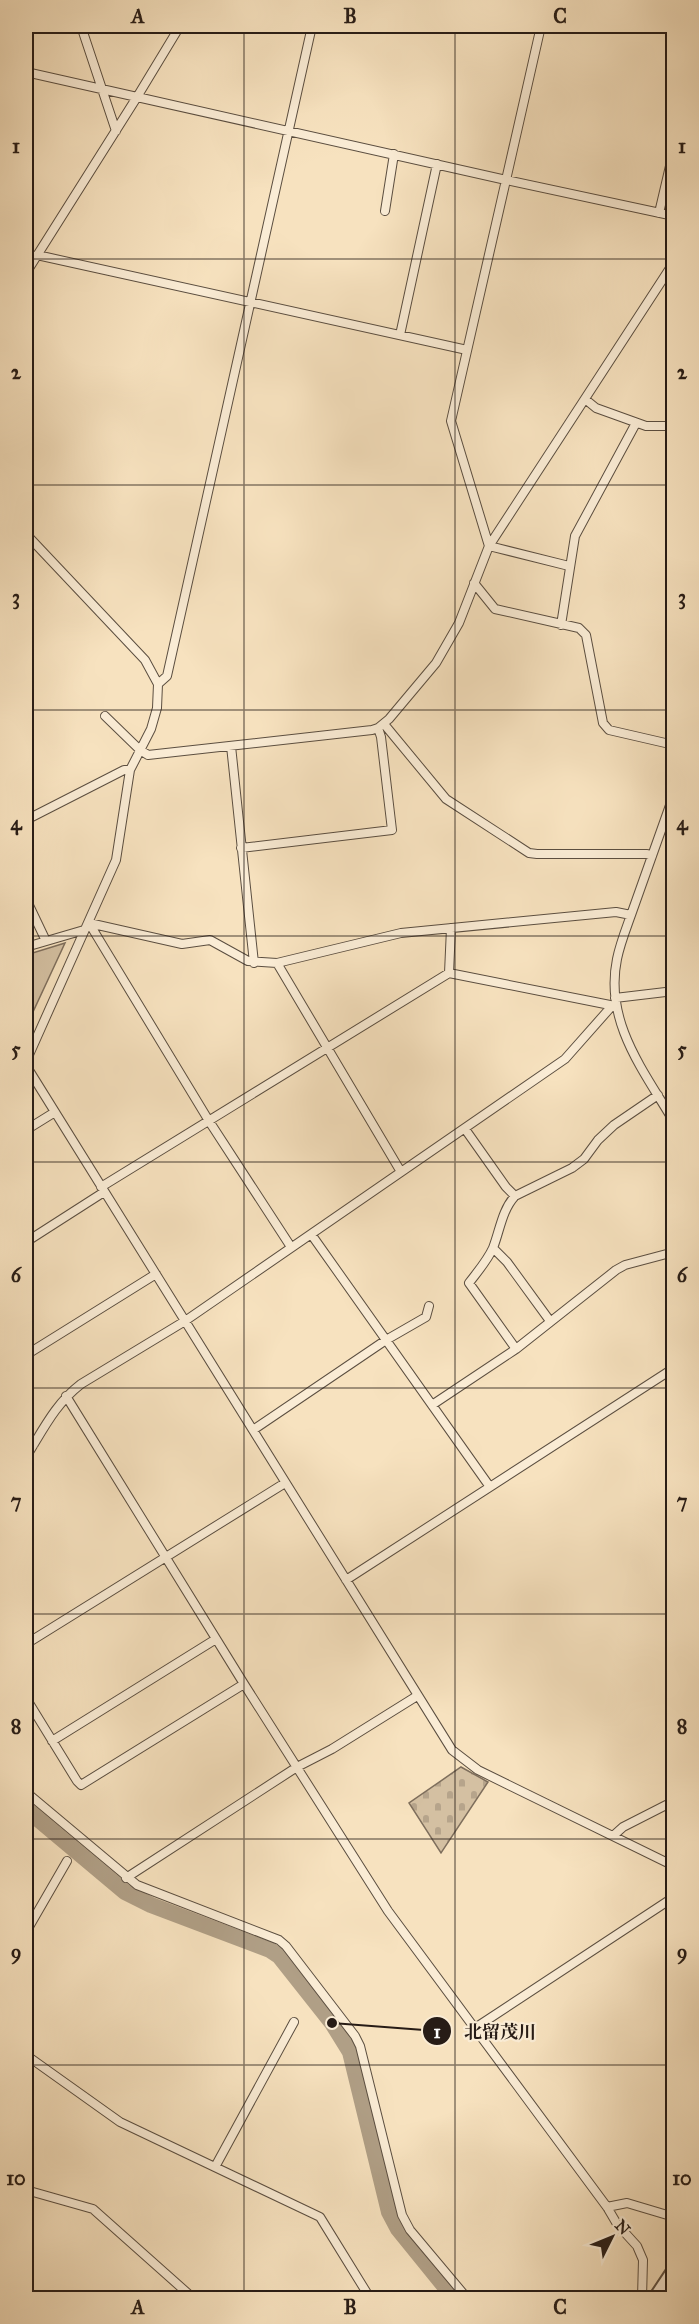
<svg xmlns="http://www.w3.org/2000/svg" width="699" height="2324" font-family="'IM FELL Great Primer','Noto Serif JP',serif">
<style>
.cemetery{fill:url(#cemetery-stones);stroke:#7e6e5c;stroke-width:1.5}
.pitch{fill:#d4c0a2;stroke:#7e6e5c;stroke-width:1.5}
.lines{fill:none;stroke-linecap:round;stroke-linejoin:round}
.river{stroke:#b09f86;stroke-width:16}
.minor-casing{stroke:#5b4e40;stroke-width:10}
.tertiary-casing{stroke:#5b4e40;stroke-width:14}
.minor{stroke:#faecd5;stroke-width:8}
.tertiary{stroke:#faecd5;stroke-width:10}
.grid{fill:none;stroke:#271c16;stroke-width:1.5;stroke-opacity:0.55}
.leader{fill:none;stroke:#271c16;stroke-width:2}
.callout-dot{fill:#271c16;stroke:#faecd5;stroke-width:2}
.mark-label{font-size:18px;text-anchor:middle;font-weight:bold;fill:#fff}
.callout-label{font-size:18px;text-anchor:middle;font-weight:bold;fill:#271c16;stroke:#faecd5;stroke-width:4.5;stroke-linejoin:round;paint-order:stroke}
.neatline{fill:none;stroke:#271c16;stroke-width:2}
.grid-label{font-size:20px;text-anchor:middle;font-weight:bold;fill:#271c16}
</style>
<defs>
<pattern id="cemetery-stones" width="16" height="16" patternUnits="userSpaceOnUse" patternTransform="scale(1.5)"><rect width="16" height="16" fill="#d4c0a2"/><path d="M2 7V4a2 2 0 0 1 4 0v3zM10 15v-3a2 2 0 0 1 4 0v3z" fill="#b6a48b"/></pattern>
</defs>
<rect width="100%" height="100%" fill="#f7e2bf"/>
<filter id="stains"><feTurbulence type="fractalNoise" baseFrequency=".00333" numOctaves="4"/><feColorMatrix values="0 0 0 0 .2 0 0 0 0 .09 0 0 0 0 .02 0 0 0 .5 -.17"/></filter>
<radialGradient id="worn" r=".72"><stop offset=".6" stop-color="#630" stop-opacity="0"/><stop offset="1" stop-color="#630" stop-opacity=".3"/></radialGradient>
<path class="cemetery" d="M461 1767 488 1782 441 1853 409 1803Z"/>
<path class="pitch" d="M65 943 26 1027V955Z"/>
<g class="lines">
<path class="river" d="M26 1809 125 1892 151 1905 270 1950 279 1956 332 2023 350 2052 389 2212 398 2229 454 2298"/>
<defs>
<path id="minor" d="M81 26 116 131
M26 72 137 97 180 26
M385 211 394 154
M659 213 674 149
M37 255 467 350
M26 273 137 97 506 180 541 26
M400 335 437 164
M585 399 596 408 646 426H674
M26 534 145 660 158 684 157 708 151 729 130 770 116 860 28 1057 27 1067 452 1750 478 1770 674 1866
M569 566 489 546 451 421 506 180 674 216
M474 583 495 609 579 628 586 635 603 723 609 730 674 745
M561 625 575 536 636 423
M158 684 167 676 312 26
M105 716 140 750 148 755 372 730 378 728 389 719 436 663 459 623 489 546 674 262
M384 724 446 799 529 853 537 854H647L652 856
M231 746 254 963
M26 820 124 770H130
M241 848 392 830 381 737 378 728
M26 899 46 941
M631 915C626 929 620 944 617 959 604 1022 644 1071 674 1122
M89 923 182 944 210 940 248 961 277 963 401 933 616 912 631 915 674 794
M89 923 209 1121 291 1247
M26 947 84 930
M277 963 401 1172
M449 973 451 928
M615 998 674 991
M465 1129 506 1187 515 1196 572 1168 584 1159 598 1140 614 1125 658 1095
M26 1130 55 1112
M101 1187 449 973 615 1006
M515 1196C502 1210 500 1230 493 1248 487 1261 478 1271 469 1283L516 1349
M311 1234 490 1487
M26 1242 104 1192
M493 1248 507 1262 550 1321
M26 1355 156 1274
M66 1396 244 1684 388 1911 607 2207 617 2224 637 2246 643 2260 642 2298
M432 1405 516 1349 616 1270 625 1265 674 1252
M253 1430 386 1340 426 1317 429 1306
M26 1431 34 1444
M26 1457C43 1430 55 1404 81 1384L185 1321 565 1059 611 1007
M346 1580 674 1368
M26 1644 285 1483
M26 1698 77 1781 81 1785 244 1684
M52 1741 216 1639
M26 1792 137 1885 279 1940 286 1946 355 2036 360 2046 402 2215 410 2230 467 2298
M613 1836 623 1827 674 1801
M126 1878 297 1767 332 1749 417 1696
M26 1932 67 1861
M475 2028 674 1897
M26 2055 120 2122 320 2217 370 2298
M215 2167 294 2022
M26 2190 93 2209 193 2298
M607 2207 627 2203 674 2217"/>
<path id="tertiary" d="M654 2298 674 2268"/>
</defs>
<use href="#minor" class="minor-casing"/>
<use href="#tertiary" class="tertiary-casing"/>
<use href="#minor" class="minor"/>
<use href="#tertiary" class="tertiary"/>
</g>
<path class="grid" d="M244 26V2298M455 26V2298M26 259H674M26 485H674M26 710H674M26 936H674M26 1162H674M26 1388H674M26 1614H674M26 1839H674M26 2065H674"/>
<path class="leader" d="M332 2023L437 2031"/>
<g class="callout-dot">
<circle cx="332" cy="2023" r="6"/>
<circle cx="437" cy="2031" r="15"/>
</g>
<g class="mark-label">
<text x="437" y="2038">1</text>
</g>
<g class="callout-label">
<text x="500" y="2038">北留茂川</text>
</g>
<rect width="699" height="2324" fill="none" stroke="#f7e2bf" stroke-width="66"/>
<g transform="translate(612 2237) rotate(47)" stroke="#faecd5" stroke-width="4.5" paint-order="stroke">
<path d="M0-4.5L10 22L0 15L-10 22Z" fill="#271c16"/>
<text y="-9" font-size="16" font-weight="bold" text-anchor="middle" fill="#271c16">N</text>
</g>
<rect x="33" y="33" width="633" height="2258" class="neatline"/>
<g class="grid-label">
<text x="138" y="23">A</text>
<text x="350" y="23">B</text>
<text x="560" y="23">C</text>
<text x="16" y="153">1</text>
<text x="682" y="153">1</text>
<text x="16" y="379">2</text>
<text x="682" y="379">2</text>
<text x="16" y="604">3</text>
<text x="682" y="604">3</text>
<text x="16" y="830">4</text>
<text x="682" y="830">4</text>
<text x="16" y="1056">5</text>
<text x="682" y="1056">5</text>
<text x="16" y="1282">6</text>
<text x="682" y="1282">6</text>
<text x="16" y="1508">7</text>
<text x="682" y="1508">7</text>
<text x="16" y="1733">8</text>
<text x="682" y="1733">8</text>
<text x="16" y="1959">9</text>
<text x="682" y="1959">9</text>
<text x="16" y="2185">10</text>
<text x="682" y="2185">10</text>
<text x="138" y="2314">A</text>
<text x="350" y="2314">B</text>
<text x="560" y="2314">C</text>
</g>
<rect width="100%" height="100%" filter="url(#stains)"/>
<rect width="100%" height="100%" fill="url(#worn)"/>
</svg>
